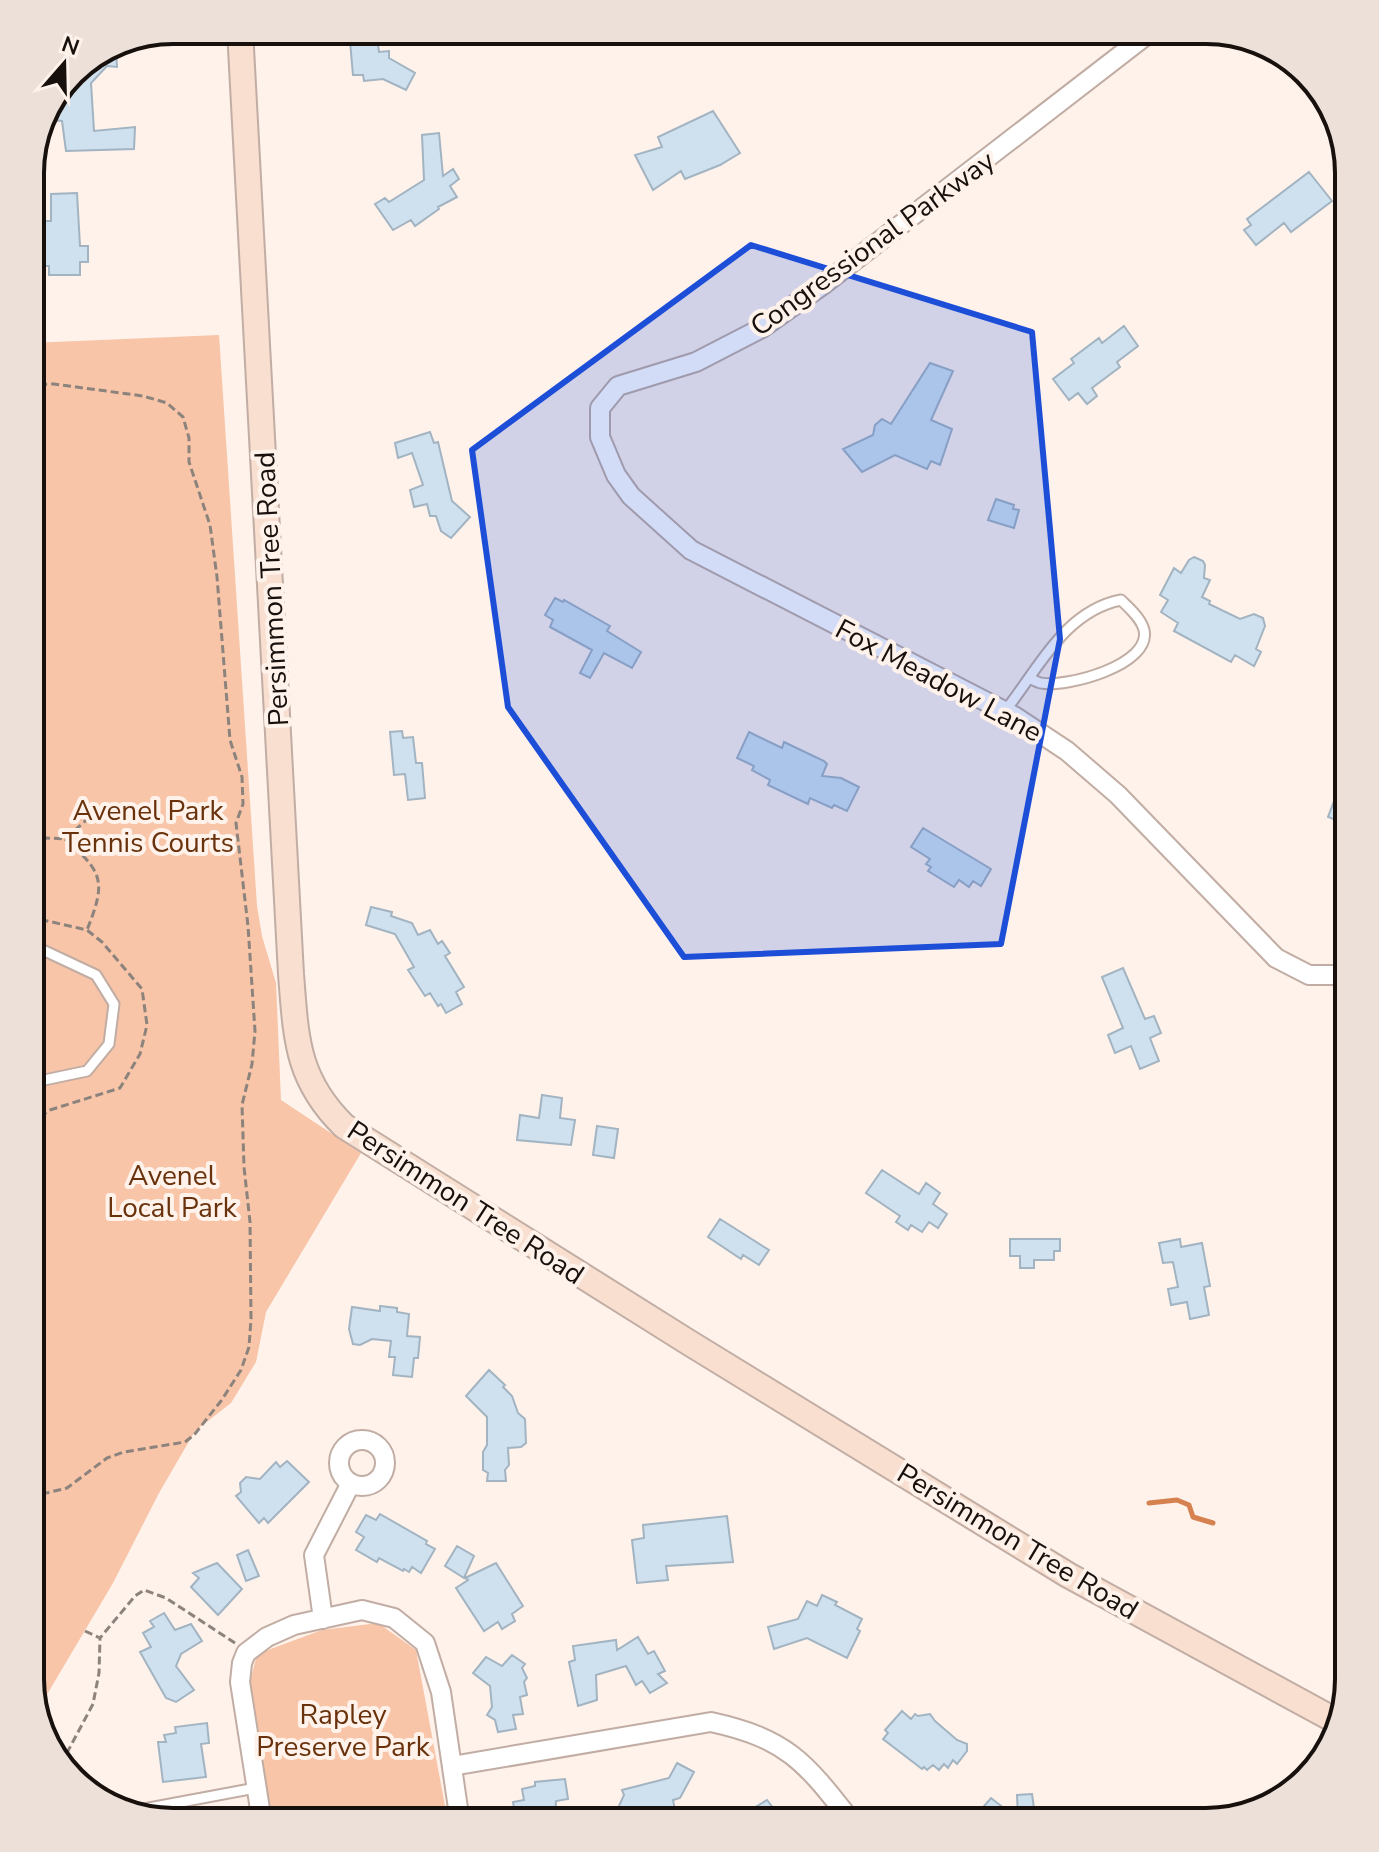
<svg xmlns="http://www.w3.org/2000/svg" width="1379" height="1852" font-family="'Nunito Sans',sans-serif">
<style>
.green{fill:#f8c5a8}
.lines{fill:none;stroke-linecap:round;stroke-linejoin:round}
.stream{stroke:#d68250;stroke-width:5}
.building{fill:#cfe1ef;stroke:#a2b3c1;stroke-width:2}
.lane-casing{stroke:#c1ada3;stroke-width:13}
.street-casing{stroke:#c1ada3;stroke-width:22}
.secondary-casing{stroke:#c1ada3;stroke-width:28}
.path{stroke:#8c837d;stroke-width:3;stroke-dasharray:8 4;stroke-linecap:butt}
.lane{stroke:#fff;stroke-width:9}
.street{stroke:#fff;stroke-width:18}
.secondary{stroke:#f8dfd0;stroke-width:24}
.marked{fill:#1d4ed8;fill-opacity:0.2;stroke:#1d4ed8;stroke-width:6;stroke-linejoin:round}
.labels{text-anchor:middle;stroke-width:8;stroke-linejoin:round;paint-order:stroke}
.street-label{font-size:28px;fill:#17100c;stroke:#fef2eb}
.park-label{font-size:28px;fill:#69320c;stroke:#fef2eb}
.rim{fill:none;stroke:#17100c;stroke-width:4}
</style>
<rect width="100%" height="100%" fill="#fef2eb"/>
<path class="green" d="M219 335 257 906 262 936 276 983 281 1100 361 1153 266 1312 256 1362 231 1403 195 1431 159 1493 113 1583 39 1708 30 1679V343Z
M378 1623 416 1650 448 1822H271L248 1690 257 1654 322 1630Z"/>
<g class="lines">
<path class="stream" d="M1149 1503 1177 1500 1189 1505 1193 1517 1213 1523"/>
</g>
<path class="building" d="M349 30H376L379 52 389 51V58L415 73 406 90 383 79 364 81 363 75H353Z
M116 51 117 67 107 66 91 83 94 131 135 127 134 149 66 151 62 121 52 120V100L78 66H93L81 65Z
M713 111 740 153 720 165 685 179 681 171 653 190 635 155 662 147 658 137Z
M439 133 443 176 453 169 459 179 450 186 457 197 438 207 439 209 415 226 411 220 393 230 375 204 385 198 389 202 424 180 422 135Z
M1309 172 1332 201 1291 232 1284 223 1256 245 1244 230 1251 225 1247 219Z
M77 193 80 246H88V262H80V275H49V266H44V241H35V221H51V194Z
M1124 326 1138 346 1117 362 1120 367 1092 388 1097 396 1087 404 1078 393 1069 400 1053 379 1074 363 1071 359 1099 338 1102 343Z
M930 363 953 371 931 420 952 429 940 465 931 461 927 469 895 455 862 472 843 449 873 435 875 425 882 419 891 424Z
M430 432 434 443 438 442 452 501 470 517 451 538 441 531 436 516H430L427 504 414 507 410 490 423 485 412 453 398 458 395 443Z
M996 499 1014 505 1013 509 1019 510 1014 528 988 520Z
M1194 557 1203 561 1205 565 1204 578 1210 580 1202 597 1210 601 1209 604 1240 619 1254 614 1263 618 1265 626 1256 649 1261 652 1254 666 1235 655 1231 662 1174 631 1178 623 1161 612 1168 600 1160 595 1174 568 1181 573 1189 560Z
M555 598 563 602 564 600 610 626 607 631 641 652 632 668 604 653 590 678 580 673 592 650 550 627 553 620 545 615Z
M402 731 403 738 413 737 416 763H422L425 798 408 800 405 774 394 775 390 732Z
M749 732 782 748 784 742 824 761 827 764 822 776 841 778 859 787 847 811 834 805 832 808 810 798 808 804 768 785 770 780 752 770 754 766 737 758Z
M1348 764H1349V825L1328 817Z
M923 828 991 869 981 886 973 881 969 887 959 880 954 887 928 871 931 867 926 864 930 859 911 847Z
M371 907 392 912 391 916 412 923 418 935 430 930 438 944 442 941 450 953 445 956 464 987 456 992 462 1004 446 1013 441 1004 438 1006 430 993 425 996 408 970 414 967 395 934 366 925Z
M1123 968 1145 1019 1154 1016 1161 1033 1150 1038 1159 1061 1140 1069 1131 1046 1115 1053 1108 1035 1123 1028 1102 977Z
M542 1095 562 1098 560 1118 575 1120 571 1145 517 1140 520 1115 539 1118Z
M597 1126 618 1129 614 1158 593 1155Z
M882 1170 919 1194 926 1183 940 1193 933 1204 947 1214 938 1228 929 1222 922 1232 911 1225 908 1230 896 1222 900 1216 866 1193Z
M720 1219 769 1250 759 1265 743 1255 741 1259 708 1237Z
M1010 1239H1060V1251H1054V1260H1034V1268H1020V1256H1010Z
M1180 1239 1181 1247 1202 1243 1210 1286 1204 1287 1209 1315 1190 1319 1187 1302 1171 1305 1168 1289 1178 1287 1173 1262 1163 1263 1159 1243Z
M380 1306 397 1308V1312L409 1314 407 1336 420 1337 418 1358H414L412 1377 393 1375 395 1357H389L391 1341 372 1339 360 1345 353 1344 349 1329 352 1307 380 1311Z
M489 1370 505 1385 503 1387 512 1396 518 1413 525 1419 526 1443 521 1447 508 1448 509 1465 505 1470 506 1481H487L488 1473 483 1470V1452L487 1445V1417L466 1396Z
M287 1461 309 1482 268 1523 264 1518 259 1523 236 1496 241 1492 240 1483 246 1477 260 1479 276 1462 280 1467Z
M380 1514 427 1541 426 1544 435 1549 421 1573 412 1567 409 1572 404 1569 403 1571 379 1558 377 1562 356 1550 364 1537 356 1532 366 1515 376 1520Z
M727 1516 733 1562 666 1566 668 1580 637 1583 632 1540 644 1538 643 1525Z
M457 1546 474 1556 464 1578 445 1566Z
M248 1550 259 1576 246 1581 237 1555Z
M217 1563 242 1589 218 1615 191 1587 199 1578 193 1573Z
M496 1563 523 1606 512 1614 515 1621 502 1629 498 1622 484 1631 456 1588 468 1580 465 1578Z
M822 1595 837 1602 835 1605 862 1619 857 1629 860 1631 847 1658 807 1638 774 1649 768 1627 798 1619 807 1601 817 1606Z
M164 1613 175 1630 191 1624 202 1641 181 1654 176 1666 194 1690 176 1702 166 1698 140 1652 151 1647 143 1633 154 1627 150 1621Z
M638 1637 648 1654 654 1651 665 1671 658 1674 667 1683 650 1693 642 1681 636 1685 626 1666 596 1675 597 1700 578 1706 569 1662 575 1660 573 1646 616 1640 617 1650Z
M512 1655 525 1664 522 1668 527 1678 524 1682 527 1695 520 1697 523 1714 513 1715 516 1729 498 1732 495 1720 487 1715 492 1707 490 1686 473 1673 486 1657 502 1666Z
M902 1711 911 1719 915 1714 918 1716 930 1714 935 1721 957 1740 967 1744V1751L957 1764 953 1760 948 1768 944 1764 939 1770 933 1765 927 1770 924 1767 922 1769 883 1739 888 1733 885 1730Z
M207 1723 209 1743 201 1744 206 1777 163 1782 158 1742H166L164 1735 176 1733 175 1727Z
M677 1763 694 1772 680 1798 673 1800 675 1810 632 1822 620 1818 618 1808 624 1795 622 1790 669 1778Z
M565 1779 568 1799 556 1801 555 1822H516L513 1802 524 1800 522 1789 535 1786V1782Z
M1032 1794 1036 1822H975L980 1816 978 1813 991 1798 1018 1819 1017 1795Z
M767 1800 784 1822H736L757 1806Z"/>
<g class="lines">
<defs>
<path id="lane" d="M1005 711C1038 670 1064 611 1121 600 1129 608 1141 618 1144 630 1152 665 1066 688 1041 683 1039 683 1031 679 1030 678
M30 1083 87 1071 109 1044 114 1004 96 975 30 944
M133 1811 256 1788"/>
<path id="street" d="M1153 30 824 284 762 328 696 362 618 386 600 408V437L616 475 631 496 691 550 1014 716 1067 751 1118 795 1276 958 1309 975H1338L1349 989
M339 1463a23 23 0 1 1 46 0a23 23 0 1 1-46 0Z
M323 1619 314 1555 351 1483
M452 1766 711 1722C788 1739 805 1762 852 1822
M262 1822 240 1682 242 1663 246 1653 267 1637 294 1625 362 1610 394 1618 425 1643 441 1692 460 1822"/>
<path id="secondary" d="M240 30 291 974C296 1037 296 1079 344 1126L688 1342 1068 1575 1338 1722"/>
</defs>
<use href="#lane" class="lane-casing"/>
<use href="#street" class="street-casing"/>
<use href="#secondary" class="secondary-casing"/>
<path class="path" d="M30 837 65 839 91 816
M65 839C104 873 106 882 87 930
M30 1124 50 1110 120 1088 140 1054 147 1025 142 989 102 942 87 930 30 917
M30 1497 67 1488 107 1458 124 1452 185 1442 194 1435 221 1401 241 1370 249 1347 251 1319 250 1222 244 1167 242 1105 252 1064 255 1031 248 926 236 823 243 804 242 777 230 740 217 577 210 525 189 462V438L183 417 167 403 143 396 54 384 30 385
M85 1631 100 1638 135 1596 144 1590 166 1598 235 1643
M61 1764 93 1704 99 1673 100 1638"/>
<use href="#lane" class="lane"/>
<use href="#street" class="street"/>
<use href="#secondary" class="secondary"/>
</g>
<path class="marked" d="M751 245 1032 332 1060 639 1001 944 684 957 508 707 472 450Z"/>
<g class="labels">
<g class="street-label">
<text transform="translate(872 243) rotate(-36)" y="10">Congressional Parkway</text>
<text transform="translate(271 589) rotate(-93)" y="10">Persimmon Tree Road</text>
<text transform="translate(939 680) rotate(28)" y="10">Fox Meadow Lane</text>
<text transform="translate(466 1202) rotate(33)" y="10">Persimmon Tree Road</text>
<text transform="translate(1018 1541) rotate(31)" y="10">Persimmon Tree Road</text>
</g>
<g class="park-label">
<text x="148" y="820">Avenel Park<tspan x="148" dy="32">Tennis Courts</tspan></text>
<text x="172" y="1185">Avenel<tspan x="172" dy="32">Local Park</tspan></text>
<text x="343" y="1724">Rapley<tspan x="343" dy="32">Preserve Park</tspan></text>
</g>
</g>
<path d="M0 0H1379V1852H0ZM173 44H1206A129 129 0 0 1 1335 173V1679A129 129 0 0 1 1206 1808H173A129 129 0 0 1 44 1679V173A129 129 0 0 1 173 44Z" fill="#ece0d9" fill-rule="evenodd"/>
<path class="rim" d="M173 44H1206A129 129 0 0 1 1335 173V1679A129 129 0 0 1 1206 1808H173A129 129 0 0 1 44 1679V173A129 129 0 0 1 173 44Z"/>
<g transform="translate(64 64) rotate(20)" stroke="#fef2eb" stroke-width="6" paint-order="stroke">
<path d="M0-6L14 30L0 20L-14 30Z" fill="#17100c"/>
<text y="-12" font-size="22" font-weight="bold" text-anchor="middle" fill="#17100c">N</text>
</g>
</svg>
